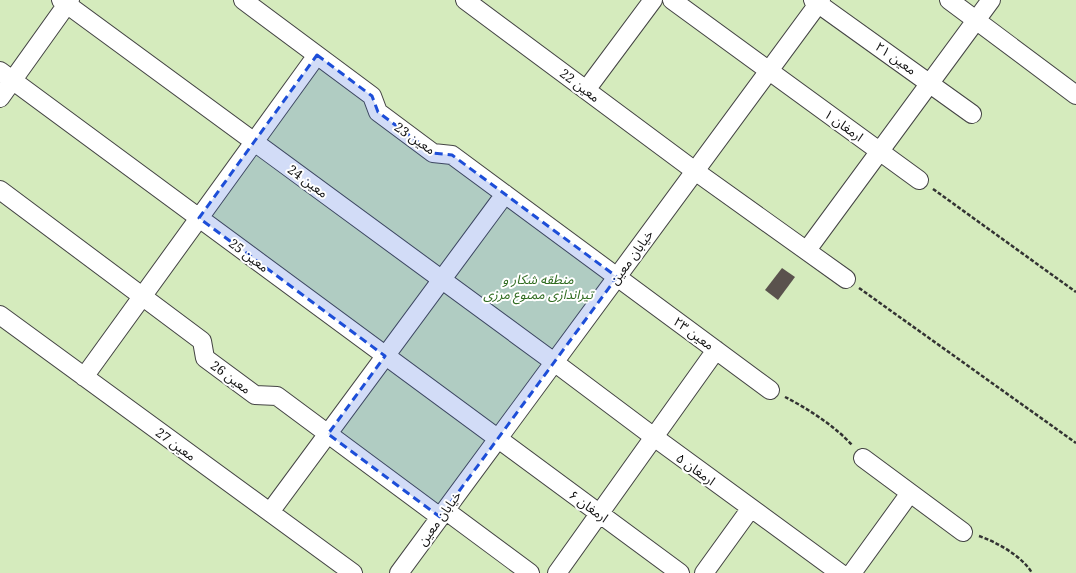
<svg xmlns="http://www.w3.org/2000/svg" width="1076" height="573" font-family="'Noto Serif','Noto Sans Arabic',serif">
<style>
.green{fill:#d5ebbd}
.building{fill:#5a524d}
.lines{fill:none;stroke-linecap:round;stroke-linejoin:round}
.minor-casing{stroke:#444;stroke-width:20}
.path{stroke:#333;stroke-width:2.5;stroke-dasharray:4 2;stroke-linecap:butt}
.minor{stroke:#fff;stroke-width:18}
.marked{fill:#1d4ed8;fill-opacity:0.2;stroke:#1d4ed8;stroke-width:3;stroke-dasharray:8 5;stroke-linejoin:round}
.labels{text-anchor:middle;stroke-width:4;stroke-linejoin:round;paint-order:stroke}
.street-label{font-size:13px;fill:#111;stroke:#fff}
.park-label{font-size:13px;font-style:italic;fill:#2f6b1f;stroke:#fff}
</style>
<rect width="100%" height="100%" fill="#fffdf5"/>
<path class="green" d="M0 0H1076V573H0Z"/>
<path class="building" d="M782 268 795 277 778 300 765 290Z"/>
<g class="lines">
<defs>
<path id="minor" d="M61 0 554 362 654 437 840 573
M243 0 372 96 378 112 433 153 452 155 770 390
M465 0 695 171 846 279
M672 0 919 180
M813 0 972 114
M949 0 1076 95
M0 71 680 573
M586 90 653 0
M0 98 70 0
M0 190 202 341 205 358 255 395 277 396 440 517
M807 250 991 0
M0 315 353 573
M84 377 317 55
M863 458 963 532
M445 510 530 573
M270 512 505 194
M399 573 821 0
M557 573 716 350
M704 573 751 508
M852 573 910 493"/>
</defs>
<use href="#minor" class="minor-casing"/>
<path class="path" d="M933 189 1076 292
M859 288 1076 443
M785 397C807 408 836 427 852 445
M979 536C997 542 1023 557 1032 573"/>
<use href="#minor" class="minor"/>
</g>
<path class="marked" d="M317 55 372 96 378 112 433 153 452 155 617 277 440 517 328 434 385 356 199 218Z"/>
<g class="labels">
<g class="street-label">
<text transform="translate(896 58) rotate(35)" y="5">معین ۲۱</text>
<text transform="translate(580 85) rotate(37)" y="5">معین 22</text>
<text transform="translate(844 125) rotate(36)" y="5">ارمغان ۱</text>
<text transform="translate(415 138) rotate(34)" y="5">معین 23</text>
<text transform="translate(308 181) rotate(36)" y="5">معین 24</text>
<text transform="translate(249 255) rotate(37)" y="5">معین 25</text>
<text transform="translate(631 257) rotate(-54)" y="5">خیابان معین</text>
<text transform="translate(694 333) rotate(36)" y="5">معین ۲۳</text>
<text transform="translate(231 377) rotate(36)" y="5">معین 26</text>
<text transform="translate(176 444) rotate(36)" y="5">معین 27</text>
<text transform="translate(696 469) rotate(36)" y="5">ارمغان ۵</text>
<text transform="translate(589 506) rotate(36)" y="5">ارمغان ۶</text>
<text transform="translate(439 518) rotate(-54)" y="5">خیابان معین</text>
</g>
<g class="park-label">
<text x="538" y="284">منطقه شکار و<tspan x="538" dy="15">تیراندازی ممنوع مرزی</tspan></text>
</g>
</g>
</svg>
